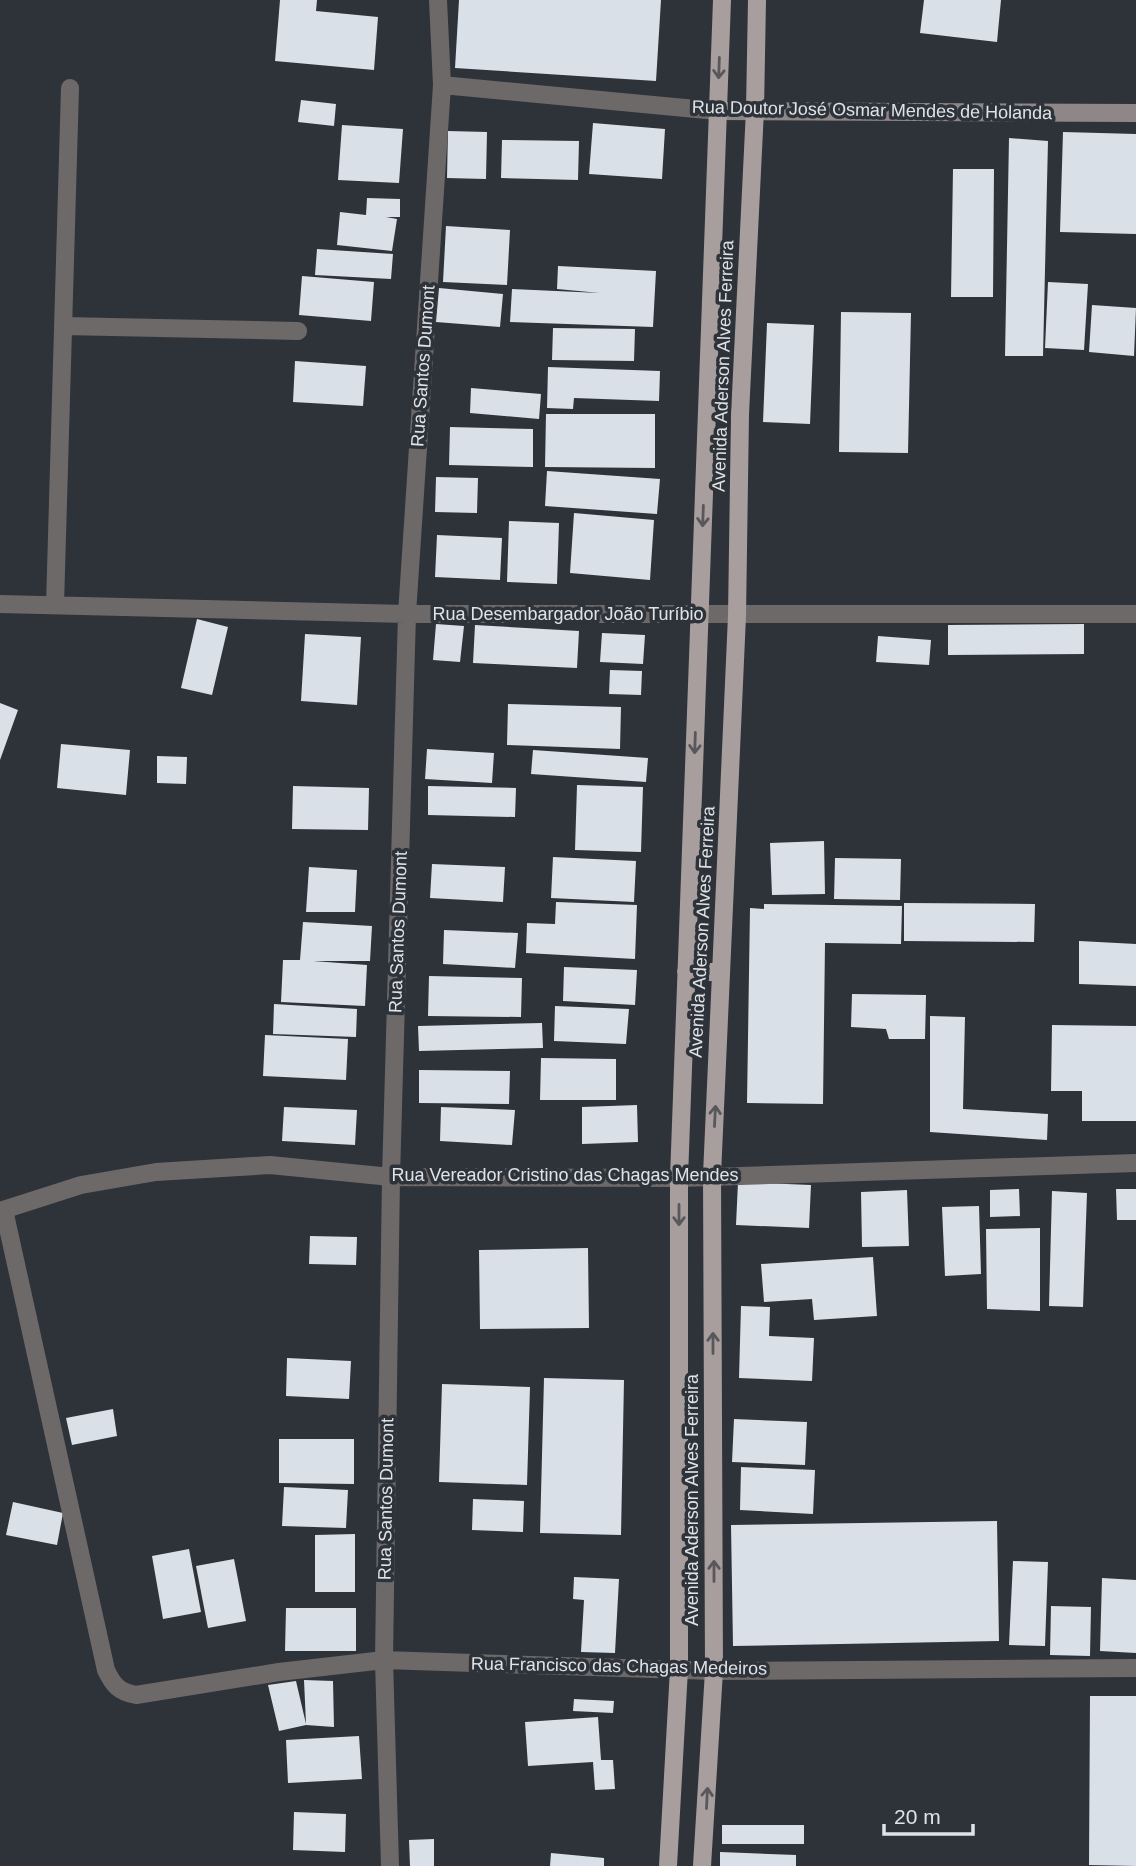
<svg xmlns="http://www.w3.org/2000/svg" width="1136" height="1866" font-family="Arial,sans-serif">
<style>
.building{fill:#d9e0e8}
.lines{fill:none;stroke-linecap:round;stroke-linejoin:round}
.street{stroke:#6e6969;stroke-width:18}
.secondary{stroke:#8f8787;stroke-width:18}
.primary{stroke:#a89e9e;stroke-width:18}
.oneway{stroke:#58585c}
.labels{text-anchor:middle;stroke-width:7;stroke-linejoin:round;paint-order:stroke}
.street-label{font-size:18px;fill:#dfe2e7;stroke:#2d3339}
</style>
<rect width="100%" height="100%" fill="#2d3339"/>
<path class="building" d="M280 0H317L316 11 378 17 374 70 275 61Z
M459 0H661L656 81 455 68Z
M924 0H1001L997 42 920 33Z
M301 100 336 104 334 126 298 122Z
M593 123 665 129 662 179 589 174Z
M342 125 403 129 399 183 338 180Z
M448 131 487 132 486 179 447 178Z
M1063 132 1136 134V234L1060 232Z
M1009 138 1048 141 1043 356H1005Z
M502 140 579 141 578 180 501 178Z
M953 169H994L993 297H951Z
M367 198 400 199V217H386L397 219 392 251 337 245 340 212 366 215Z
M446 226 510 230 507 285 443 282Z
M317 249 393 254 391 279 315 275Z
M558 266 656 271 653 327 510 322 512 289 600 293 557 289Z
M302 276 374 282 371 321 299 315Z
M1048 282 1088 284 1084 350 1045 348Z
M439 288 503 294 500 327 436 322Z
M1092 305 1136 308 1134 356 1089 352Z
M841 312 911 313 908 453 839 452Z
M767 323 814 325 810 424 763 422Z
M553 328 635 329 634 361 552 360Z
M295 361 366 366 363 406 293 402Z
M548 367 660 371 659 401 574 398 573 409 547 408Z
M471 388 541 394 539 419 470 413Z
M546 414H655V468L545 467Z
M450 427 533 429V467L449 465Z
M547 471 660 479 657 514 545 506Z
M436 477 478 478 477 513 435 512Z
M574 513 654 520 650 580 570 573Z
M509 521 559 523 557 584 507 582Z
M437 535 502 538 500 580 435 577Z
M197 619 228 627 212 695 181 688Z
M436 624 464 626 460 662 433 660Z
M1084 624V654L948 655V625Z
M475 625 579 631 577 668 473 663Z
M602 633 645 635 643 664 600 662Z
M305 634 361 637 357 705 301 701Z
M878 636 931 640 929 665 876 662Z
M610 670 642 671 641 695 609 694Z
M0 703 18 710 0 760Z
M508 704 621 707 620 749 507 745Z
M61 744 130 750 126 795 57 788Z
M427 749 494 753 492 783 425 779Z
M533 750 648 758 646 782 531 774Z
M157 756 187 757 186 784 157 783Z
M577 785 643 787 641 852 575 850Z
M293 786 369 788 368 830 292 829Z
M428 786 516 788 515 817 428 815Z
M824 841 825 894 772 895 770 843Z
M553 857 636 861 634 902 551 898Z
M835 858 901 859 900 900 834 899Z
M432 864 505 867 503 902 430 898Z
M309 867 357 870 355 912H306Z
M556 902 637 905 635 959 526 953 527 923 555 924Z
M904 903 1035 904 1034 942 904 941Z
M764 904 902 906 901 944 825 943 823 1104 747 1103 750 908 764 909Z
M303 922 372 926 370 961H313L367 965 365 1006 281 1002 283 960H300Z
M444 930 518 933 515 968 443 964Z
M1079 941 1136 944V986L1079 984Z
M564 967 637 970 635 1005 563 1001Z
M429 976 522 978 521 1017 428 1016Z
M852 994 926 995 925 1039H889L886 1029 851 1027Z
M274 1004 357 1009 356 1037 273 1034Z
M555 1006 629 1009 626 1044 554 1041Z
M930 1016 965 1017 963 1109 1048 1114 1047 1140 930 1132Z
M542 1023 543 1048 419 1051 418 1026Z
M1052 1025 1136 1026V1121H1082V1091H1051Z
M265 1035 348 1039 346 1080 263 1076Z
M541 1058 616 1059V1100H540Z
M419 1070 510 1071 509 1104 419 1103Z
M637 1105 638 1142 582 1144V1107Z
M284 1107 357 1110 355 1145 282 1141Z
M441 1107 515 1110 512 1145 440 1141Z
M738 1182 811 1185 809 1228 736 1225Z
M1019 1189 1020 1216 990 1217V1190Z
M1116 1189H1136V1220H1117Z
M907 1190 909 1246 862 1247 861 1192Z
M1052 1191 1087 1193 1083 1307 1049 1306Z
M979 1206 981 1274 945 1276 942 1207Z
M1040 1228V1311L987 1309 986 1229Z
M310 1236 357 1237 356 1265 309 1264Z
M588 1248 589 1328 480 1329 479 1250Z
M873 1257 877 1316 814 1320 812 1299 764 1302 761 1264Z
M741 1306 770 1307 769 1336 814 1338 812 1381 739 1378Z
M287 1358 351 1361 349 1399 286 1396Z
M544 1378 624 1380 621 1535 540 1533Z
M442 1384 530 1387 527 1485 439 1482Z
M113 1409 117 1436 72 1445 66 1418Z
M734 1419 807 1422 805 1465 732 1462Z
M279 1439H354V1484L279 1483Z
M741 1467 815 1470 813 1514 740 1510Z
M284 1487 348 1490 346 1528 282 1526Z
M473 1499 524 1501 523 1532 472 1530Z
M13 1502 63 1513 57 1545 6 1535Z
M997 1521 999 1641 733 1646 731 1525Z
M355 1534V1592H315V1535Z
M189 1549 201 1612 163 1619 152 1556Z
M234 1559 246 1621 208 1628 196 1566Z
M1013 1561 1048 1562 1045 1646 1009 1645Z
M574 1577 619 1579 615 1653 581 1652 584 1600 573 1599Z
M1102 1578 1136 1580V1653L1100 1651Z
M1051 1606 1091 1607 1090 1656 1050 1655Z
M286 1608H356V1651H285Z
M304 1680 333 1681 334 1727 306 1725 279 1731 268 1685 296 1681 306 1724Z
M1090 1696H1136V1866L1089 1865Z
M574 1699 614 1701 613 1713 573 1711Z
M598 1717 601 1760H613L615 1789 595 1790 593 1762 528 1766 525 1722Z
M359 1736 362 1779 288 1783 286 1740Z
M294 1812 346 1814 345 1852 293 1850Z
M722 1825H804V1844H722Z
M434 1839V1866H410L409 1840Z
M720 1852 796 1855V1866H720Z
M551 1853 604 1858V1866H550Z"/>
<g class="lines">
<path class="street" d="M442 85 717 111
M63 326 298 331
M0 604 407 614H1136
M55 605 70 88
M4 1210 106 1670C113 1685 119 1692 136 1695L279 1672 384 1660 714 1671 1136 1668
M0 1211 81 1185 156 1172 270 1165 391 1177 679 1178 1136 1163
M390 1866 384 1660 391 1177 407 614 442 85 438 0"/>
<path class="secondary" d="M717 111 1136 113"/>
<path class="primary" d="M686 972H721
M668 1866 679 1669V1178L722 0
M702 1866 714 1671 712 1175 737 616 740 414 755 110 757 0"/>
</g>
<defs><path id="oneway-shaft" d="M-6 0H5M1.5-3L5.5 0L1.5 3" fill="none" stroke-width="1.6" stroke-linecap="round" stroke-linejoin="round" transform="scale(1.75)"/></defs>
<g class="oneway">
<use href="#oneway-shaft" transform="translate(719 68) rotate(92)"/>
<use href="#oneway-shaft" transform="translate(703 516) rotate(92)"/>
<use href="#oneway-shaft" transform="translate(695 743) rotate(92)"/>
<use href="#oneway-shaft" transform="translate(715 1116) rotate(-87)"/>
<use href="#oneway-shaft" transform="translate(679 1215) rotate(90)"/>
<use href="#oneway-shaft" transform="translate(713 1343) rotate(-90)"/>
<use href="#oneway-shaft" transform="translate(714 1571) rotate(-90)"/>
<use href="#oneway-shaft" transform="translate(707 1798) rotate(-87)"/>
</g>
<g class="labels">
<g class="street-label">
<text transform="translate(872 110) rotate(1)" y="6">Rua Doutor José Osmar Mendes de Holanda</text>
<text transform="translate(423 366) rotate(-86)" y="6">Rua Santos Dumont</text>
<text transform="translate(723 366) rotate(-88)" y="6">Avenida Aderson Alves Ferreira</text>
<text x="568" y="620">Rua Desembargador João Turíbio</text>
<text transform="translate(398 932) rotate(-88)" y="6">Rua Santos Dumont</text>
<text transform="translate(702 932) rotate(-87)" y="6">Avenida Aderson Alves Ferreira</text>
<text x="565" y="1181">Rua Vereador Cristino das Chagas Mendes</text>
<text transform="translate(386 1499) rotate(-89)" y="6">Rua Santos Dumont</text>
<text transform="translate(692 1500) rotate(-90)" y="6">Avenida Aderson Alves Ferreira</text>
<text transform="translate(619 1666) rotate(1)" y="6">Rua Francisco das Chagas Medeiros</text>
</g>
</g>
<path d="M884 1824v10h89v-10" fill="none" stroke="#dfe2e7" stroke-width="3.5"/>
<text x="894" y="1824" font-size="21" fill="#dfe2e7" stroke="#2d3339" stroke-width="5" paint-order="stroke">20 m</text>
</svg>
